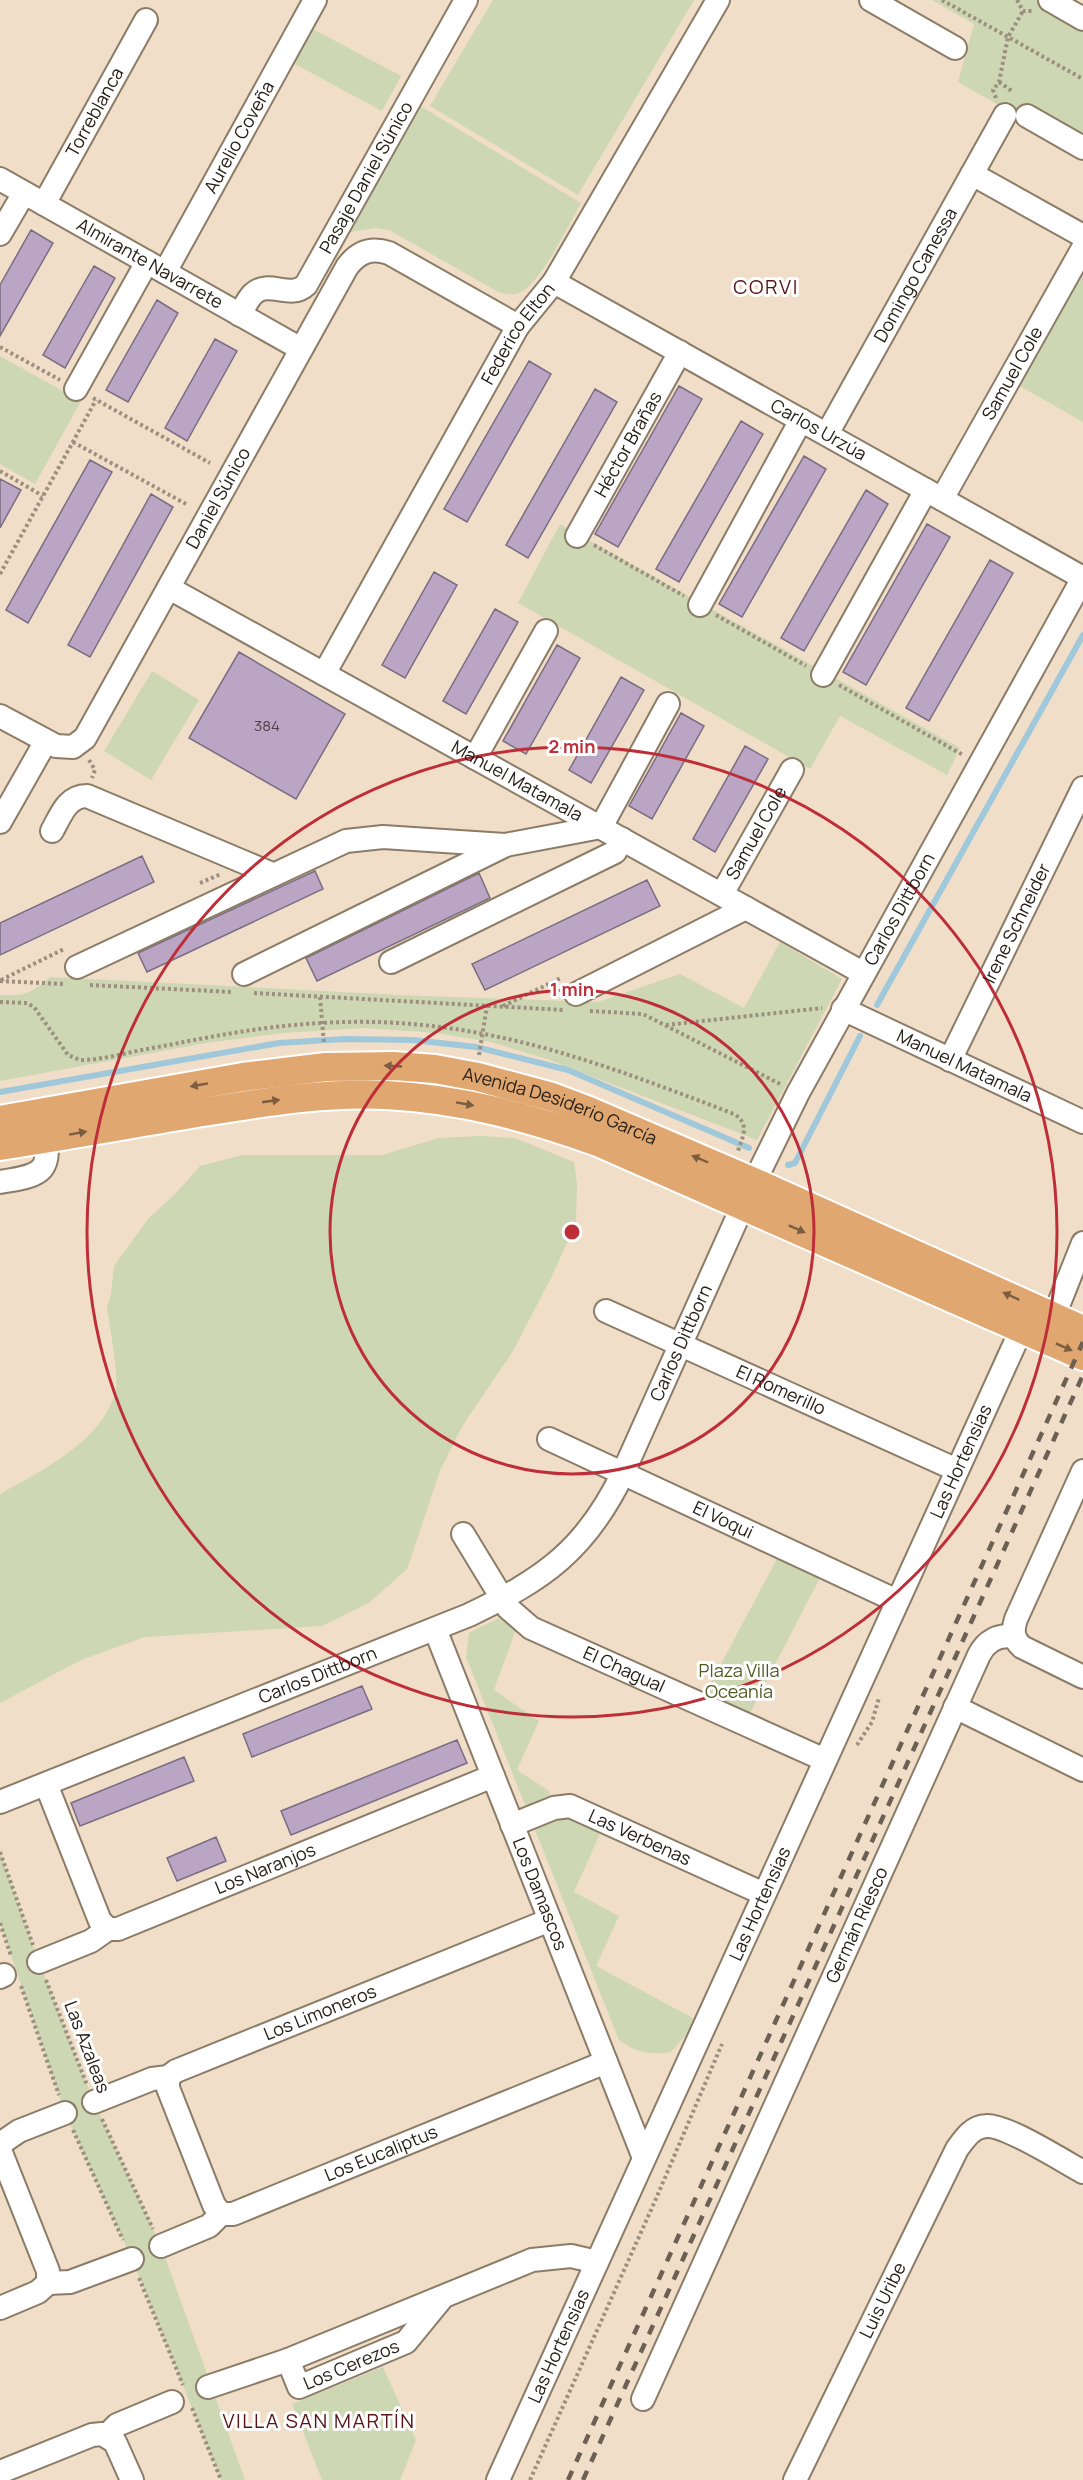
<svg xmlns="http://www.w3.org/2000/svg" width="1083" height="2480" font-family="Manrope,sans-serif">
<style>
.green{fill:#cdd7b3}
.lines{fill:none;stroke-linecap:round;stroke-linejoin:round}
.stream{stroke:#a0c8db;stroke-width:6}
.building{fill:#baa5c5;stroke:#7a6c81;stroke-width:1.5}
.minor-casing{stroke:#8c7c67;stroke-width:26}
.major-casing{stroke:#fff;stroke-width:32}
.path{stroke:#9d8f7f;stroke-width:4;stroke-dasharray:3 3;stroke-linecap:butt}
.minor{stroke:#fff;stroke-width:22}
.major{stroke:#e1a771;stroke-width:28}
.rail{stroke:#6b6053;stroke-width:4.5;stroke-dasharray:10 10;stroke-linecap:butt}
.oneway{fill:#7b5d40}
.ring{fill:none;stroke:#be2e38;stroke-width:3}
.labels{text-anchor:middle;stroke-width:6;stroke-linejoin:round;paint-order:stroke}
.number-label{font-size:15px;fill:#4c4143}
.street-label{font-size:18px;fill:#272018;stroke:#fff}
.park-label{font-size:18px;fill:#505b24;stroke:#fff}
.neighbourhood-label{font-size:20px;letter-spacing:1.5px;fill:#591417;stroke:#fff}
.centre{fill:#be2e38;stroke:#fff;stroke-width:3}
.ring-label{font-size:18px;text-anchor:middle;font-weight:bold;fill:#be2e38;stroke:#fff;stroke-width:6;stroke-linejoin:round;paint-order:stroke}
</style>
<rect width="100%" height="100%" fill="#f1dec8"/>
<path class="green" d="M493 0H694L578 195 430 106Z
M932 0H1050L1083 19V153L958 82 974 24Z
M296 20 401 76 382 111 278 55Z
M417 104 581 203C566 229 547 273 523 291 516 296 508 294 500 293L389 230 375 228 343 233Z
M1081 273 1083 274V422L1018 385Z
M0 356 81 401 35 484 0 464Z
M560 524 960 748 947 775 840 716 810 769 518 603Z
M152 671 199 700 151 780 104 751Z
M780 942 842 979 757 1140 547 1059 491 1042 436 1033 365 1028 283 1033 206 1043 0 1081V995C26 996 30 994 50 977L400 995 598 1002 680 974 744 1008Z
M480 1136 515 1138 574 1162 577 1183 576 1223 551 1278 513 1351 463 1425 440 1471 407 1569 369 1603 322 1626 145 1637 81 1660 0 1703V1494C41 1471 105 1440 116 1389 119 1375 109 1324 107 1307L111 1294 114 1266 148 1219 177 1192 200 1166 243 1155H382L439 1138Z
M787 1540 829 1560 747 1719 703 1698Z
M499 1618 516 1629 494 1690 539 1721 517 1770 549 1791 552 1805 565 1814 603 1827 574 1892 619 1916 596 1966 693 2018 691 2029 671 2052C649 2055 637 2053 619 2040L466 1657 469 1633Z
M0 1852 39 1962 94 2102 161 2246 245 2480H221L132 2259 65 2113 0 1923Z
M383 2367 416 2440 400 2480H322L292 2404Z"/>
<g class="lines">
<path class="stream" d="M877 1005 1083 635
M0 1092 279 1043 344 1039 413 1040 476 1047 568 1070 749 1148
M788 1165 795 1163 860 1036"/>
</g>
<path class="building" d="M31 230 53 243 0 336V285Z
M94 266 115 278 65 368 43 355Z
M157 300 178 313 128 402 106 390Z
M215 339 237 351 187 441 165 428Z
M529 361 551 374 467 522 444 509Z
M679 386 702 399 618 547 595 534Z
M595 389 617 402 528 558 506 545Z
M741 421 763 434 679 582 656 569Z
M804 456 826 469 742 617 719 604Z
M90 460 112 472 28 623 6 610Z
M0 479 21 490 0 528Z
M866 490 888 504 804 651 781 638Z
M151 494 173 507 90 657 68 645Z
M927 524 950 537 866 685 843 672Z
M990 560 1013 573 929 721 906 708Z
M434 572 457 585 405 678 382 665Z
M495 609 518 622 466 714 443 701Z
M557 645 580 658 526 754 503 741Z
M239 652 345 714 296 799 189 738Z
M621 677 644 690 591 783 569 770Z
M681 713 704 726 652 819 629 806Z
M745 746 768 759 715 852 693 839Z
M142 856 154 882 0 955V923Z
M315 871 323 889 147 972 138 953Z
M479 873 490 898 317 981 306 958Z
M647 880 660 906 485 990 472 964Z
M362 1686 372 1709 252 1757 243 1734Z
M457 1740 467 1763 291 1835 281 1811Z
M184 1757 194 1781 80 1826 71 1803Z
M216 1837 226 1861 177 1881 167 1858Z"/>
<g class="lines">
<defs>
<g id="minor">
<path d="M871 0 955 48"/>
<path d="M1050 0 1083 19"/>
<path d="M1027 116 1083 148"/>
<path d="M972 174 1083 236"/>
<path id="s1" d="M0 179 301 349"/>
<path id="s2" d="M44 204 146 20"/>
<path d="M0 234 24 193"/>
<path id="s3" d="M165 272 315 0"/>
<path id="s4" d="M554 282 1083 578"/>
<path id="s5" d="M240 315C244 308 247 300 253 294 269 279 290 300 306 285L466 0"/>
<path d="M76 389 147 262"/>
<path id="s6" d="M827 434 1005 115"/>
<path id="s7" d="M942 499 1083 248"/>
<path id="s8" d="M577 536 680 352"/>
<path id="s9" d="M169 588 863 973"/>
<path d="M700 605 801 420"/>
<path id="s10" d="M324 674 518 326 554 282 718 0"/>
<path d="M823 675 926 490"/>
<path id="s11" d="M0 716 56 746 73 747 85 738 347 267C358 252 371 247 389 253L518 326"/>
<path d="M475 758 546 631"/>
<path d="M0 822 46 741"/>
<path d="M52 831C61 815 67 796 87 796L272 874"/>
<path id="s12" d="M722 894 792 770"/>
<path d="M391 962 615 852 622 839"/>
<path d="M77 967 346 841 383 837 505 845 601 827 668 704"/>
<path d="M244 974 504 846"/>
<path d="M576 994 746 908"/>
<path id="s13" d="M843 1009 1083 1122"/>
<path id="s14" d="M950 1060 1083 788"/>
<path d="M0 1182C45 1175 52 1172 44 1124"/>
<path id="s15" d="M606 1311 957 1470"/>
<path d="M1054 1316 1083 1243"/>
<path id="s16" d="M549 1439 897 1601"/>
<path d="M1083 1471 1016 1619C1012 1631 1013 1639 1022 1647L1083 1677"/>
<path id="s17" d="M463 1534 508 1608 531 1628 825 1760"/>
<path id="s18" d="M435 1629 644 2158"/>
<path d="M955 1707 1083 1770"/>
<path d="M46 1784 100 1921 108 1929"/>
<path id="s19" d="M0 1802 469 1615C544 1579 586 1550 623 1473L743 1205 798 1093 1083 578"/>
<path id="s20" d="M512 1825 554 1808 570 1806 764 1894"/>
<path id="s21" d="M39 1962 91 1941 108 1929H118L493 1776"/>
<path d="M0 1977 4 1975"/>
<path d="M168 2077V2088L214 2205 221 2214"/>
<path id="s22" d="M94 2102 152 2079 168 2077 176 2071 550 1920"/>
<path d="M0 2144 19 2131 65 2113"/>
<path d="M0 2150 48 2271V2283"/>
<path id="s23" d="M221 2214H233L606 2062"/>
<path d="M161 2246 209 2226 221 2214"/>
<path d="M48 2283 70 2282 132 2259"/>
<path d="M0 2308 38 2292 48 2283"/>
<path id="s24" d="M288 2360 299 2387 406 2342 442 2298"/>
<path d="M208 2387 288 2360 532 2260 571 2256 597 2262"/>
<path id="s25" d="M643 2399 979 1655C986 1641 998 1634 1014 1637"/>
<path d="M107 2435 117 2425 172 2402"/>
<path d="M0 2472 92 2435 102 2434 115 2442 132 2480"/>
<path id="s26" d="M498 2480 1022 1328"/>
<path id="s27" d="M795 2480 957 2149C965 2138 972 2127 986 2126 1005 2124 1063 2161 1083 2172"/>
</g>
<g id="major">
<path id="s28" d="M0 1120 243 1077 326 1067 394 1066 435 1069 478 1077 552 1097 589 1111 754 1182 1083 1330"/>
<path d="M0 1146C66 1136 131 1124 197 1113 260 1103 322 1092 386 1095 462 1099 528 1117 598 1142L1083 1356"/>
</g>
</defs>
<use href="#minor" class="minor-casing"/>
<use href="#major" class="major-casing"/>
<path class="path" d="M942 0 1083 79
M1017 0 1023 11H1034
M999 82 1013 92
M996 98 993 90 999 82 1008 37 1023 11
M0 347 60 380
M93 398 210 463
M73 442 186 504
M0 471 43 496
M594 545 684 596
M0 574 96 400
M716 615 806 666
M839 685 963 755
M89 760 95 770 92 778
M200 883 221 874
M1 980 64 949
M0 981 64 984
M90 985 232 992
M254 993 564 1010
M320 997 324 1044
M0 1002 27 1003 34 1007 68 1055 80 1060C102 1060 125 1053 147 1049 196 1040 245 1029 295 1025 460 1009 583 1056 734 1114 750 1124 743 1136 738 1151
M503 1006 561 978
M590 1011 643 1014 782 1085
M666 1025 822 1008
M479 1055 487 1006
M857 1745 872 1722 879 1698
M0 1852 33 1945
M0 1923 11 1956
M46 1980 87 2085
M21 1986 59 2095
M102 2119 153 2229
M73 2130 123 2240
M139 2278 183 2385
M192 2408 221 2480
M530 2480 655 2201 722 2044"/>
<use href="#minor" class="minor"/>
<use href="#major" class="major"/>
<path class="rail" d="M568 2480 1083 1342
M583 2480 1083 1375"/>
</g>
<defs><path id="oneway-solid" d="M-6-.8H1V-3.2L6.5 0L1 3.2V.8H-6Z" transform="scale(1.5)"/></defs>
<g class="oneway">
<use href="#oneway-solid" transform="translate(393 1066) rotate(-177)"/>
<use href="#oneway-solid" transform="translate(199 1085) rotate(170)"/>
<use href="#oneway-solid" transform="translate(271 1101) rotate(-8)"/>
<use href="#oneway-solid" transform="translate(465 1104) rotate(10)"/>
<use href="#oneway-solid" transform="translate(78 1133) rotate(-10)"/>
<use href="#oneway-solid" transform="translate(700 1159) rotate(-157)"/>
<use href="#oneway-solid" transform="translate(797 1229) rotate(24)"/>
<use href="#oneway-solid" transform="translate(1011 1296) rotate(-155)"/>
<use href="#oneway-solid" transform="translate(1064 1347) rotate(24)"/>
</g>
<g class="ring">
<circle cx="572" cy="1232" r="242"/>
<circle cx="572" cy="1232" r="485"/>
</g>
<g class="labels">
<g class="number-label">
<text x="267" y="731">384</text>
</g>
<g class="street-label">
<text dy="6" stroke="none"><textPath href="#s2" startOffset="105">Torreblanca</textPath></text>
<text dy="6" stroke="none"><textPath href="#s3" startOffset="154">Aurelio Coveña</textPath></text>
<text dy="6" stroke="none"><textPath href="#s5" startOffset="204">Pasaje Daniel Súnico</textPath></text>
<text dy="6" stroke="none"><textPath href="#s1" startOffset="172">Almirante Navarrete</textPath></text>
<text dy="6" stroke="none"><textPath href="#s6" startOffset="182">Domingo Canessa</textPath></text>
<text dy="6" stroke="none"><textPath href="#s10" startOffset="392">Federico Elton</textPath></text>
<text dy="6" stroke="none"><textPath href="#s7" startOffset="144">Samuel Cole</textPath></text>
<text dy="6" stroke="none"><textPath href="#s4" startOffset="303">Carlos Urzúa</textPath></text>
<text dy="6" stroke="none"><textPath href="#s8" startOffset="105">Héctor Brañas</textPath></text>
<text dy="6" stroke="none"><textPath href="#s11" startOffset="370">Daniel Súnico</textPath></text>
<text dy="6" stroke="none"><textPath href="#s9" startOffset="398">Manuel Matamala</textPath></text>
<text dy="6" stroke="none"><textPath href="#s12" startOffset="70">Samuel Cole</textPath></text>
<text dy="6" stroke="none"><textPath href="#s19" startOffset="1348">Carlos Dittborn</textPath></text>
<text dy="6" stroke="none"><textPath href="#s14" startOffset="152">Irene Schneider</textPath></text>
<text dy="6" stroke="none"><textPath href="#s13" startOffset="134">Manuel Matamala</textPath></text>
<text dy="6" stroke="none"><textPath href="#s28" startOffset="570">Avenida Desiderio García</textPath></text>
<text dy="6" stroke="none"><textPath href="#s19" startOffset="862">Carlos Dittborn</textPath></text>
<text dy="6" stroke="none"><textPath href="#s15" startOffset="192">El Romerillo</textPath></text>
<text dy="6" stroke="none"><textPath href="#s26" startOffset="1119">Las Hortensias</textPath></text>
<text dy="6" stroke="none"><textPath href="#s16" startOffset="192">El Voqui</textPath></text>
<text dy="6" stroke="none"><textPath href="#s17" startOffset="219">El Chagual</textPath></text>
<text dy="6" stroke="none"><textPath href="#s19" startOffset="342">Carlos Dittborn</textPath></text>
<text dy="6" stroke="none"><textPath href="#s20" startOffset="138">Las Verbenas</textPath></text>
<text dy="6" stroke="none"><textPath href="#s21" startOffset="246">Los Naranjos</textPath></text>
<text dy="6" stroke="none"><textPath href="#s18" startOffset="285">Los Damascos</textPath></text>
<text dy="6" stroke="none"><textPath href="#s26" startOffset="633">Las Hortensias</textPath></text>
<text dy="6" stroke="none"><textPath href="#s25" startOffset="520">Germán Riesco</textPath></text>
<text dy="6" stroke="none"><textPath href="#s22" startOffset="244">Los Limoneros</textPath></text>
<text transform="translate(87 2047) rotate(69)" y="6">Las Azaleas</text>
<text dy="6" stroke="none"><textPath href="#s23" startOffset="172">Los Eucaliptus</textPath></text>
<text dy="6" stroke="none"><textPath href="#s27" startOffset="200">Luis Uribe</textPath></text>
<text dy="6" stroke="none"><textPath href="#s26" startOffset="147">Las Hortensias</textPath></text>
<text dy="6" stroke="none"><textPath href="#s24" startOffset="86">Los Cerezos</textPath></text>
</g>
<g class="park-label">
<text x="739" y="1677">Plaza Villa<tspan x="739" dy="21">Oceanía</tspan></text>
</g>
<g class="neighbourhood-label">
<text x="766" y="294">CORVI</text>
<text x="319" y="2428">VILLA SAN MARTÍN</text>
</g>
</g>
<circle cx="572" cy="1232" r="9" class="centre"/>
<g class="ring-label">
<text x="572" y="753">2 min</text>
<text x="572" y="996">1 min</text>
</g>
</svg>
